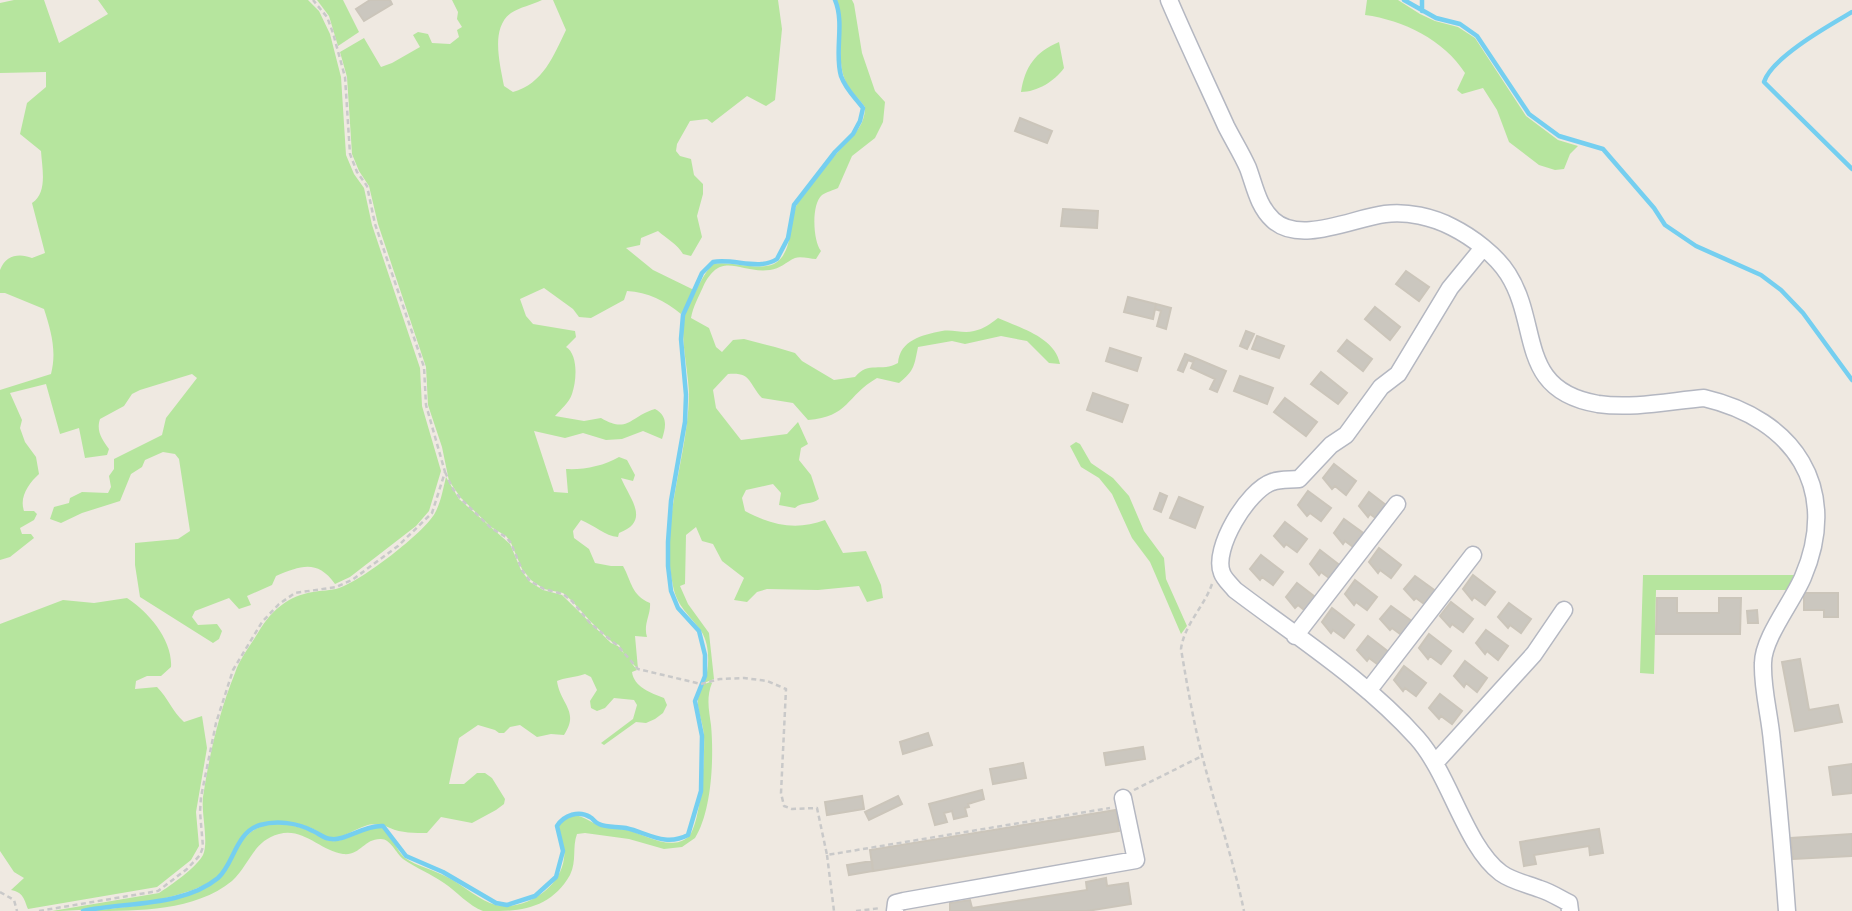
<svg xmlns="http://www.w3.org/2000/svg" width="1852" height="911" font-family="Quicksand,sans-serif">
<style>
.green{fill:#b6e59e}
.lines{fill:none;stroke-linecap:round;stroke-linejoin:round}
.stream{stroke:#75cff0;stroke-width:4.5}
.building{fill:#cbc7bf;stroke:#cbc5ba;stroke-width:2}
.minor-casing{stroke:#b4b7c1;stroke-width:19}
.path{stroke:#c9c9c9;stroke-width:2.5;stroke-dasharray:5 3.5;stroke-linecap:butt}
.minor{stroke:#fff;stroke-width:16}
</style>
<rect width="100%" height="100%" fill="#efe9e1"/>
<path class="green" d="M14 0H44L59 43 108 14 98 0H308L319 11 330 34 341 77 346 155 354 174 364 188 372 225 420 368 422 406 441 471 429 511 416 526 350 577 335 584C317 559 301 566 276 576L272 585 247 596 251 605 239 609 229 598 195 611 192 617 198 625 217 624 222 631 219 639 213 643 140 597 135 565V543L178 539 190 531 179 459 175 454 163 452 145 460 142 467 131 474 120 501 82 513 61 523 50 519 54 507 69 503 70 498 82 492 108 493 111 487 109 476 114 469V459L162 435 166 418 197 378 192 374 140 390 132 394 124 406 100 419C96 431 102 439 109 449L107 455 85 458 79 428 60 434 46 384 10 393 22 420 20 428 25 442 36 457 39 474C29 483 19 497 24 511H34L37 514 34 520 20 528 22 534H31L34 538 10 557 0 560V390L51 374C57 351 51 331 44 309L5 293H0C0 287 0 276 0 270 6 255 19 253 32 258L45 253 32 203C48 193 42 168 41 151L20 134 27 103 46 87V72L0 73V3Z
M317 0H343L359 32 338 46 329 16Z
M452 0H542C532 5 520 7 511 13 490 28 500 64 504 86L513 92C543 84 554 55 566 30L553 0H778L782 29 775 100 766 106 747 96 712 123 707 119 690 121 677 144 676 151 680 156 691 159 694 175 703 184V194L697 216 702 237 691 256 683 254C678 245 666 238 658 231L641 238 640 245 626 248 653 270 694 290 681 314C665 301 648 292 627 291L624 300 591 318 579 317 573 309 544 288 520 299 526 316 533 324 575 331 576 337 566 347C578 354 577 380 572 394 569 403 561 409 555 416L584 421 601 418C628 434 629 417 655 409 668 416 666 427 662 439L643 431 622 439 606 440 583 433 565 438 534 431 554 492 568 493 566 469C583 470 604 466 619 457L627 460 635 475 633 481 621 478C630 499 651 521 619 533L618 537C605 536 594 525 581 520L573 531 574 538 589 549 595 563 611 566H623C632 582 631 595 650 603 651 615 643 624 647 637L635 636 638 669 626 657 619 645 612 642 591 622 572 601 563 593 544 589 531 580 522 569 511 543 506 536 491 527 461 498 449 481 442 447 428 405 426 367 378 224 369 186 359 171 352 154 347 77 340 52 364 38 381 67 392 63 420 47 413 35 418 32 428 34 432 43 450 44 459 37 457 30 462 27 457 19 458 12Z
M837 0H852L854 4 862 53 875 91 885 102 883 122 875 138 852 156 838 188C834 190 826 192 822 195 811 204 813 241 821 251L816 259C810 259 801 256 795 258 786 262 780 269 770 270 739 274 721 249 703 287 698 298 693 307 691 318L709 328 716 347 722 352 733 340 744 339 775 347 795 353 802 361 834 380 855 377C869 360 881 373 898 363 900 340 922 335 942 331 953 329 963 334 974 331 984 329 990 324 998 318 1020 328 1055 337 1060 364L1049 363 1027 341 1001 336 965 344 952 341 918 347C914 366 915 370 899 383L877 378C846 396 849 417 808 420L793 403 762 398C748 383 752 372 728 374L713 390 716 408 741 440 787 434 798 422 808 444 801 448 799 460 811 475 819 499C812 505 803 501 795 508L779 505 781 493 773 484 746 490 742 498 745 511C771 525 796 531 825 520L843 553 866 551 881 585 883 598 867 602 859 586 818 590 767 589 757 592 747 602 734 600 744 578 722 561 713 544 702 541 696 527 686 535 685 584 680 586 688 604 709 633 714 679 704 683C710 668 710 644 701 631 690 615 677 607 673 586 659 522 688 458 689 395 689 373 679 334 685 315 689 304 705 270 713 264 731 260 763 273 777 262 795 248 787 220 798 203 809 185 824 168 838 152 850 138 865 128 865 107 858 97 849 91 845 80 835 55 846 26 837 0Z
M1367 0H1398L1420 14 1435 21 1458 27 1475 38 1526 116 1558 140 1578 146 1570 154 1564 169 1555 170 1539 165 1509 142 1497 110 1483 88 1462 94 1457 90 1465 73C1444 40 1403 20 1365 15Z
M1059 42 1064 68C1055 81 1037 92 1021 92 1025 67 1035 52 1059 42Z
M1076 442 1080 444 1091 463 1113 478 1129 496 1144 531 1164 558 1166 579 1187 626 1181 634 1150 562 1132 538 1112 494 1099 478 1081 467 1070 446Z
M446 477 459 499 510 544 521 570 530 582 543 590 562 595 611 643 618 646 637 670 632 672C634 687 651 693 664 698L667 705 663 713 655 719 646 723 636 722 604 745 601 743 633 719 637 705 634 700 614 698 605 708 597 711 591 708 590 701 597 690 591 677 585 674C577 677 563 678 557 681 560 704 580 711 564 735L551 734 537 737 520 725 510 727 504 733H499L495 730 478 725 459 738 449 784H464L477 773H485L492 778 505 799 504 804 496 810 472 823 441 817 427 833C415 833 401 833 390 828 385 826 382 824 375 824 361 824 342 840 330 838 323 836 318 831 311 828 296 822 275 818 259 824 233 833 232 864 217 877 187 902 91 911 52 911L159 893C170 886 197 867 203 855 209 842 201 813 203 797 209 756 219 712 235 673 240 658 251 645 259 631 272 610 288 596 313 592 321 590 331 591 339 588 361 581 424 533 435 513 441 502 443 489 446 477Z
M1643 575H1797L1790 590H1656L1654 674 1640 673Z
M127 598C149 612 173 641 171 667L161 676H147L136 681 135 689 157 687C168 698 172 711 184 722L202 716 207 748 196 812 199 846 191 860 157 887 28 909C24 899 23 892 11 890L24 878 14 872 0 851V624L63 600 94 603Z
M710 682 712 683C706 698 709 710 711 725 714 757 712 811 695 838L682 847 664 849 629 839 585 833 577 834C572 847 577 861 570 875 554 903 529 911 499 911 494 911 487 911 483 911 469 906 456 891 444 883 431 874 416 868 403 859 396 853 390 838 380 839 364 839 360 856 343 854 321 851 303 827 279 834 253 841 250 864 232 881 195 911 139 911 91 911 129 906 198 904 224 873 236 859 236 837 260 827 275 821 297 825 312 832 319 835 324 840 331 841 345 843 363 826 383 827 393 836 395 849 405 858 416 866 435 870 449 878 464 886 480 901 496 905 526 911 561 887 564 858 566 847 559 837 559 826 572 805 585 820 600 826 609 829 618 828 627 830 644 834 671 852 688 837 701 826 705 755 704 737 703 716 692 707 702 685Z"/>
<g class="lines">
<path class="stream" d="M1404 0 1436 18 1460 24 1477 36 1529 114 1559 136 1603 149 1654 208 1665 225 1696 246 1761 275 1781 290 1803 313 1852 380
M1422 11V0
M1852 12C1830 25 1772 57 1764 82L1852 169
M83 911C124 902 183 907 218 878 234 864 235 833 260 825 277 820 298 823 313 831 320 834 324 839 332 839 345 841 364 825 383 826L406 856 443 872 496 903 507 905 535 896 556 877 563 851 557 826C564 815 579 810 590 817 594 819 594 822 599 824 607 828 617 826 626 828 648 833 665 847 688 835L701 791 702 736 695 701 705 676V655L699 631 678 608 671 591 668 566V542L671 501 685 422 686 395 681 339 683 315 702 273 713 262C734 258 759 271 777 259L788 238 794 205 835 152 853 134 860 121 863 108C855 97 846 90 841 76 834 52 845 24 835 0"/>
</g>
<path class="building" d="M370 0H390L392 4 364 21 356 9Z
M1020 118 1052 131 1047 143 1015 131Z
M1063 209 1098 211 1097 228 1061 226Z
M1406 271 1429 287 1419 301 1396 284Z
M1128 297 1156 304 1153 319 1124 312Z
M1156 304 1171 308 1166 329 1157 326 1161 311 1155 309Z
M1375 307 1400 327 1390 340 1365 319Z
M1246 331 1254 334 1247 349 1240 346Z
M1257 336 1284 346 1279 358 1252 349Z
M1347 340 1372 359 1363 371 1338 351Z
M1110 348 1141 358 1137 371 1106 361Z
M1185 354 1195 358 1193 362 1188 360 1183 372 1178 370Z
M1195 358 1226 371 1217 392 1210 389 1215 379 1191 368Z
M1321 372 1347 393 1338 404 1311 384Z
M1240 376 1273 388 1267 404 1234 391Z
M1093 393 1128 405 1122 422 1087 410Z
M1285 398 1317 422 1306 436 1274 412Z
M1334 464 1356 481 1346 495 1335 486 1332 489 1323 478Z
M1308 491 1331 508 1321 521 1310 513 1307 516 1298 505Z
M1369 492 1391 509 1381 522 1370 514 1368 517 1359 506Z
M1160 493 1167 496 1161 512 1154 509Z
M1179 497 1203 507 1195 528 1170 518Z
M1344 519 1366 535 1356 549 1345 541 1343 544 1334 533Z
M1285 522 1307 539 1297 552 1286 544 1284 547 1274 536Z
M1379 548 1401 565 1391 578 1380 570 1378 573 1369 562Z
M1320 550 1342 567 1332 580 1321 572 1319 575 1310 564Z
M1261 555 1283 572 1273 585 1262 577 1260 580 1250 569Z
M1473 575 1495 592 1485 605 1474 597 1472 600 1463 589Z
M1415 576 1437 592 1427 606 1416 598 1414 600 1404 589Z
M1355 580 1377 597 1367 610 1356 602 1354 605 1345 594Z
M1297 583 1319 600 1308 613 1298 605 1295 608 1286 597Z
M1804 593H1838V617H1824V610H1804Z
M1657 598H1677V613H1719V598H1741L1740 634H1656Z
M1451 602 1473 619 1463 632 1452 624 1450 627 1440 616Z
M1509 603 1531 619 1521 633 1510 625 1508 628 1498 617Z
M1391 606 1413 622 1403 636 1392 628 1390 630 1380 619Z
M1332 608 1354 625 1344 638 1333 630 1331 633 1322 622Z
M1757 610 1758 623H1748L1747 611Z
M1486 630 1508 646 1498 660 1487 651 1485 654 1476 643Z
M1429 634 1451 651 1441 664 1430 656 1428 659 1419 648Z
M1368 636 1390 653 1380 666 1369 658 1367 661 1357 650Z
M1800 659 1809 710 1838 705 1842 722 1795 731 1782 662Z
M1465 661 1487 678 1477 692 1466 683 1464 687 1454 676Z
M1404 666 1426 683 1416 696 1405 688 1403 691 1394 680Z
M1440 694 1462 711 1452 724 1441 716 1439 719 1429 708Z
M928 733 932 745 903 754 900 742Z
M1143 747 1145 759 1106 765 1104 753Z
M1023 763 1026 778 993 784 990 769Z
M1852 764V793L1833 795 1829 767Z
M982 790 984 799 968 804 969 807 965 808 967 816 954 819 952 811 944 813 947 822 935 825 929 804Z
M862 796 864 809 827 815 825 802Z
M898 796 902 804 869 820 865 812Z
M1116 810 1119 831 873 871 870 850Z
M1599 829 1603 853 1590 855 1589 846 1534 855 1536 864 1524 866 1520 842Z
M1852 834V856L1793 859 1791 838Z
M872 861 873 871 849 875 847 865Z
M1106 878 1107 886 1128 883 1131 904 1087 911H950V903L970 900 972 908 1087 890 1086 882Z"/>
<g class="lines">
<defs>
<path id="minor" d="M1169 0C1187 42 1207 84 1226 126 1233 140 1242 154 1248 168 1255 187 1258 206 1273 220 1300 245 1353 218 1385 214 1407 211 1433 217 1452 227 1472 237 1496 255 1508 274 1541 326 1516 390 1598 404 1633 409 1670 401 1704 398 1794 419 1841 488 1803 577 1793 601 1763 638 1763 663 1762 689 1770 716 1772 742 1778 798 1783 855 1787 911
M1482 249 1450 288 1398 374 1381 387 1346 435 1331 445 1299 479C1290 480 1280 479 1272 482 1248 490 1212 549 1222 573 1224 579 1231 585 1235 590 1297 637 1365 680 1417 738 1450 775 1465 846 1501 873 1512 881 1527 884 1540 889 1550 892 1559 898 1569 903L1570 911
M1295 636 1397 504
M1368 691 1473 555
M1435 763 1534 654 1564 610
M895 911 896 903 904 901 1136 860 1123 798"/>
</defs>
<use href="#minor" class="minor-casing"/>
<path class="path" d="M445 472 453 489 460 498 491 528 506 537 511 543 522 570 530 581 544 589 563 594 572 601 590 623 618 646 638 669 701 684 720 679 744 678 767 681 786 689 781 793 784 806 792 809 817 808 827 855 1110 808
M1212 584C1204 607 1184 625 1181 649 1187 684 1193 720 1202 755 1215 807 1233 858 1244 911
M1134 790 1202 756
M827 855 834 911
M0 892 14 900 17 911
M39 911 158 891 187 869 200 855 203 847 200 812 201 797 216 723 233 670 262 622 279 604 295 593 336 587 352 580 398 546 432 513 445 472 426 405 424 367 375 224 367 186 357 172 350 154 345 77 333 33 327 17 313 0
M856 911 881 908"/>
<use href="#minor" class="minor"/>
</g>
</svg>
